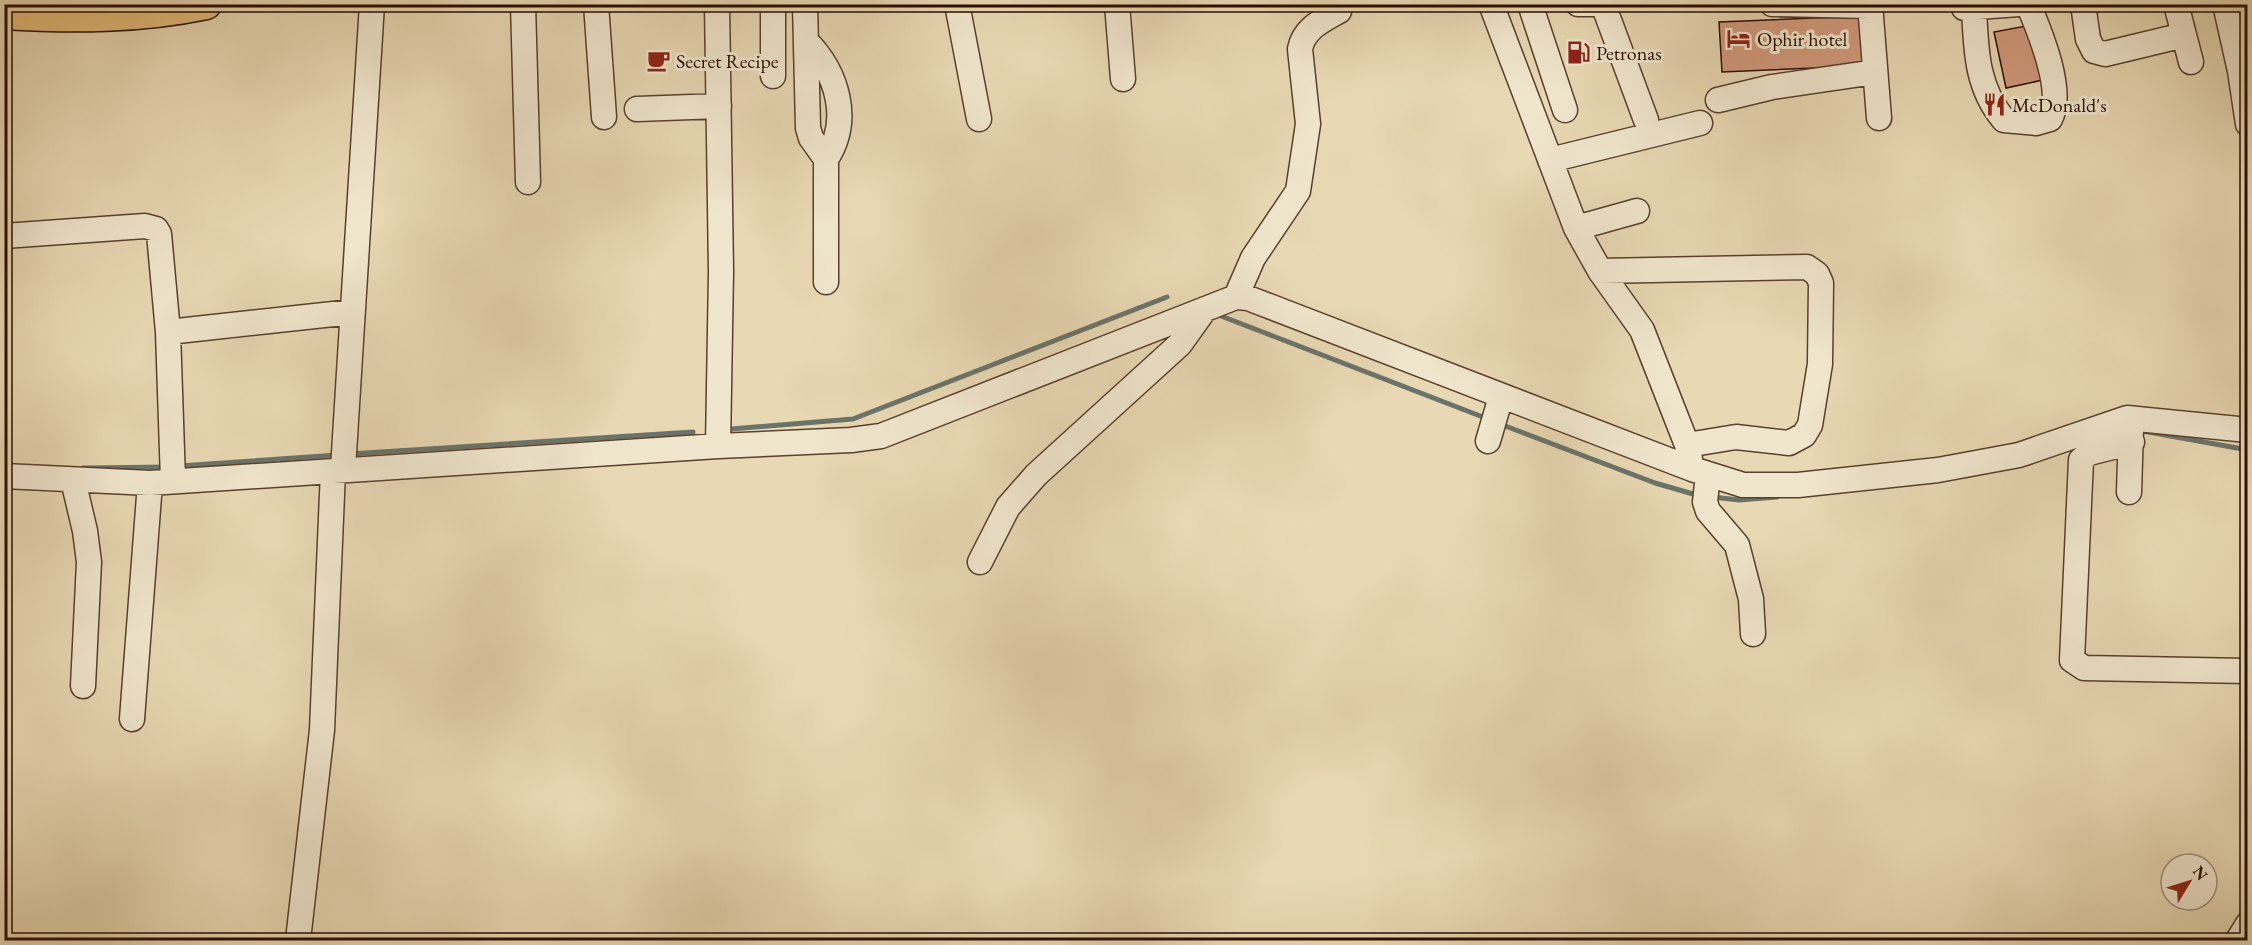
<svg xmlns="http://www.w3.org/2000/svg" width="2252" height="945" font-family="'EB Garamond',serif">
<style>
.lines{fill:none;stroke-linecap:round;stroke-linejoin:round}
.stream{stroke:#6b746a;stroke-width:5}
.building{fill:#d19a7d;stroke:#2a0d00;stroke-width:1.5}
.minor-casing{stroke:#5a402d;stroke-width:27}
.major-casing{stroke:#2a0d00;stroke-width:33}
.minor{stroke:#f0e6ce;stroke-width:24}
.major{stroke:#e4bc7a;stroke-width:30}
.labels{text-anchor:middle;stroke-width:6;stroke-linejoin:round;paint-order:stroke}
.poi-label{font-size:20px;fill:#2a0d00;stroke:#f0e6ce;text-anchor:start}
</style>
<rect width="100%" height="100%" fill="#e8d8b3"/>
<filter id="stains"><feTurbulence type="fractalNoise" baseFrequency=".00333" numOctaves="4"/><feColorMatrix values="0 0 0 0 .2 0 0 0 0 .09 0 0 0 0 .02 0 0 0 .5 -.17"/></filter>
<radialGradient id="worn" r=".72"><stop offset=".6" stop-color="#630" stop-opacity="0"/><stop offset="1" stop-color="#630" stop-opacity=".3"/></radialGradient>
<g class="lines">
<path class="stream" d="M1221 316 1488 419
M1500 424 1655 483 1700 496
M731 429 853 419 1167 297
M2143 431 2248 450
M350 454 693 432
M179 466 338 455
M83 468 167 467
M1712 497 1739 500 1777 497"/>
</g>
<path class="building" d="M1860 16 1863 66 1722 72 1719 22Z
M2031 25 2043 80 2006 88 1994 32Z"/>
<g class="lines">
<defs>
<path id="minor" d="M523 4 528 182
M596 4 604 117
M717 4 721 272 718 446
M805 4 808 128 811 138 826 159V282
M957 4 979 119
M1117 4 1123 79
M1491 4 1576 228 1600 271 1642 330 1687 445 1692 469
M1530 4 1565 110
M1578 4H1601
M1603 4 1646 120
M1772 4 1870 6
M1870 4 1879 118
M2083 4 2088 39 2094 51 2105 54 2184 35
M2176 4 2191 62
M2225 4 2240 71 2248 124
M1964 8 2019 4
M1974 8C1976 49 1976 87 2004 120L2036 123 2050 119C2065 92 2040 32 2028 4
M806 41C837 72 852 120 826 159
M773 76V4
M1718 100 1772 87 1875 72
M637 109 719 106
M1550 160 1700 123
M1576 228 1637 211
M4 236 145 226 156 229 159 234 168 332 173 481
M1600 271 1807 267 1817 274 1821 283 1820 364 1810 425 1804 435 1789 443 1736 437 1687 445
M1236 297 1253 258 1298 191 1308 124 1300 49C1304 28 1322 21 1339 11
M168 332 352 312
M1488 441 1500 400 1499 395
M2132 442 2089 453 2081 460 2072 660 2084 668 2248 671
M343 469 372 4
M1708 474 1705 502 1708 511 1737 545 1751 599 1753 634
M4 476 150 483 718 446 851 440 881 436 1236 297 1248 298 1692 469 1743 485H1798L1938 470 2019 455 2127 418 2248 430
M73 480 85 531 89 562 83 686
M2129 492 2131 429
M980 562 1008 507 1036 475 1180 344 1205 309
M132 719 150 483
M298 940 322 730 333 471
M2238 940 2248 924"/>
<path id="major" d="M4 14C71 18 140 18 206 4"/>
</defs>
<use href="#minor" class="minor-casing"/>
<use href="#major" class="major-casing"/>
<use href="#minor" class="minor"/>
<use href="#major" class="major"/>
</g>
<defs>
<symbol id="hotel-bare" viewBox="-9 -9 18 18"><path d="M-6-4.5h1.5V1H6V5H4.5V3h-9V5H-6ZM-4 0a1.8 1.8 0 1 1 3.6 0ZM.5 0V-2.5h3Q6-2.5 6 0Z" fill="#8f2418" stroke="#f0e6ce" stroke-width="2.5" paint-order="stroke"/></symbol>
<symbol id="fuel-bare" viewBox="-9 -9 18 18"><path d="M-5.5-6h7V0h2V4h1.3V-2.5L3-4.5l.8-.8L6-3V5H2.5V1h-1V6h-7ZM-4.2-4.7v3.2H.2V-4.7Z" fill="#8f2418" stroke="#f0e6ce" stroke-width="2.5" paint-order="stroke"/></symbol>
<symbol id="cafe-bare" viewBox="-9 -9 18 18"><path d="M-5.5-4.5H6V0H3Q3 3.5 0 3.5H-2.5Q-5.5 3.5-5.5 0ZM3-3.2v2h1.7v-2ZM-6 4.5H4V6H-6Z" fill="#8f2418" stroke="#f0e6ce" stroke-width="2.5" paint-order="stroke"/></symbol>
<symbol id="restaurant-bare" viewBox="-9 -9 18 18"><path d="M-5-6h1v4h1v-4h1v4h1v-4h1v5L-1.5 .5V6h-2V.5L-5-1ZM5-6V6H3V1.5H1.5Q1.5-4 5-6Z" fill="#8f2418" stroke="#f0e6ce" stroke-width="2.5" paint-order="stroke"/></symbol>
</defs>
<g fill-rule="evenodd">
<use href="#hotel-bare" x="1722" y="22" width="33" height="33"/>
<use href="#fuel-bare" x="1562" y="36" width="33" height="33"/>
<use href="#cafe-bare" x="642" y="44" width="33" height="33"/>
<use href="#restaurant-bare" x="1978" y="88" width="33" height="33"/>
</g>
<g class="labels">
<g class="poi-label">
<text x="1757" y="46">Ophir hotel</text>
<text x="1596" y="60">Petronas</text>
<text x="676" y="68">Secret Recipe</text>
<text x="2012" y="112">McDonald's</text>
</g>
</g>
<rect width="2252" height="945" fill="none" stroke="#e8d8b3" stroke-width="24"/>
<rect x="6" y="6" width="2240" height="933" fill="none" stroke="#2a0d00" stroke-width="3"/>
<rect x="12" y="12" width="2228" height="921" fill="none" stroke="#2a0d00" stroke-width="1.5"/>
<g transform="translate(2189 882) rotate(52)"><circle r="28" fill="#f0e6ce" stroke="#a18f7c" stroke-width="1.5"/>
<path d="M0-4.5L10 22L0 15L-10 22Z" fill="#8f2418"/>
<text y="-9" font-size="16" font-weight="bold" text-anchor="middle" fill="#2a0d00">N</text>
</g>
<rect width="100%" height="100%" filter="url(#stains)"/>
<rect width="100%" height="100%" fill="url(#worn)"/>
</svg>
